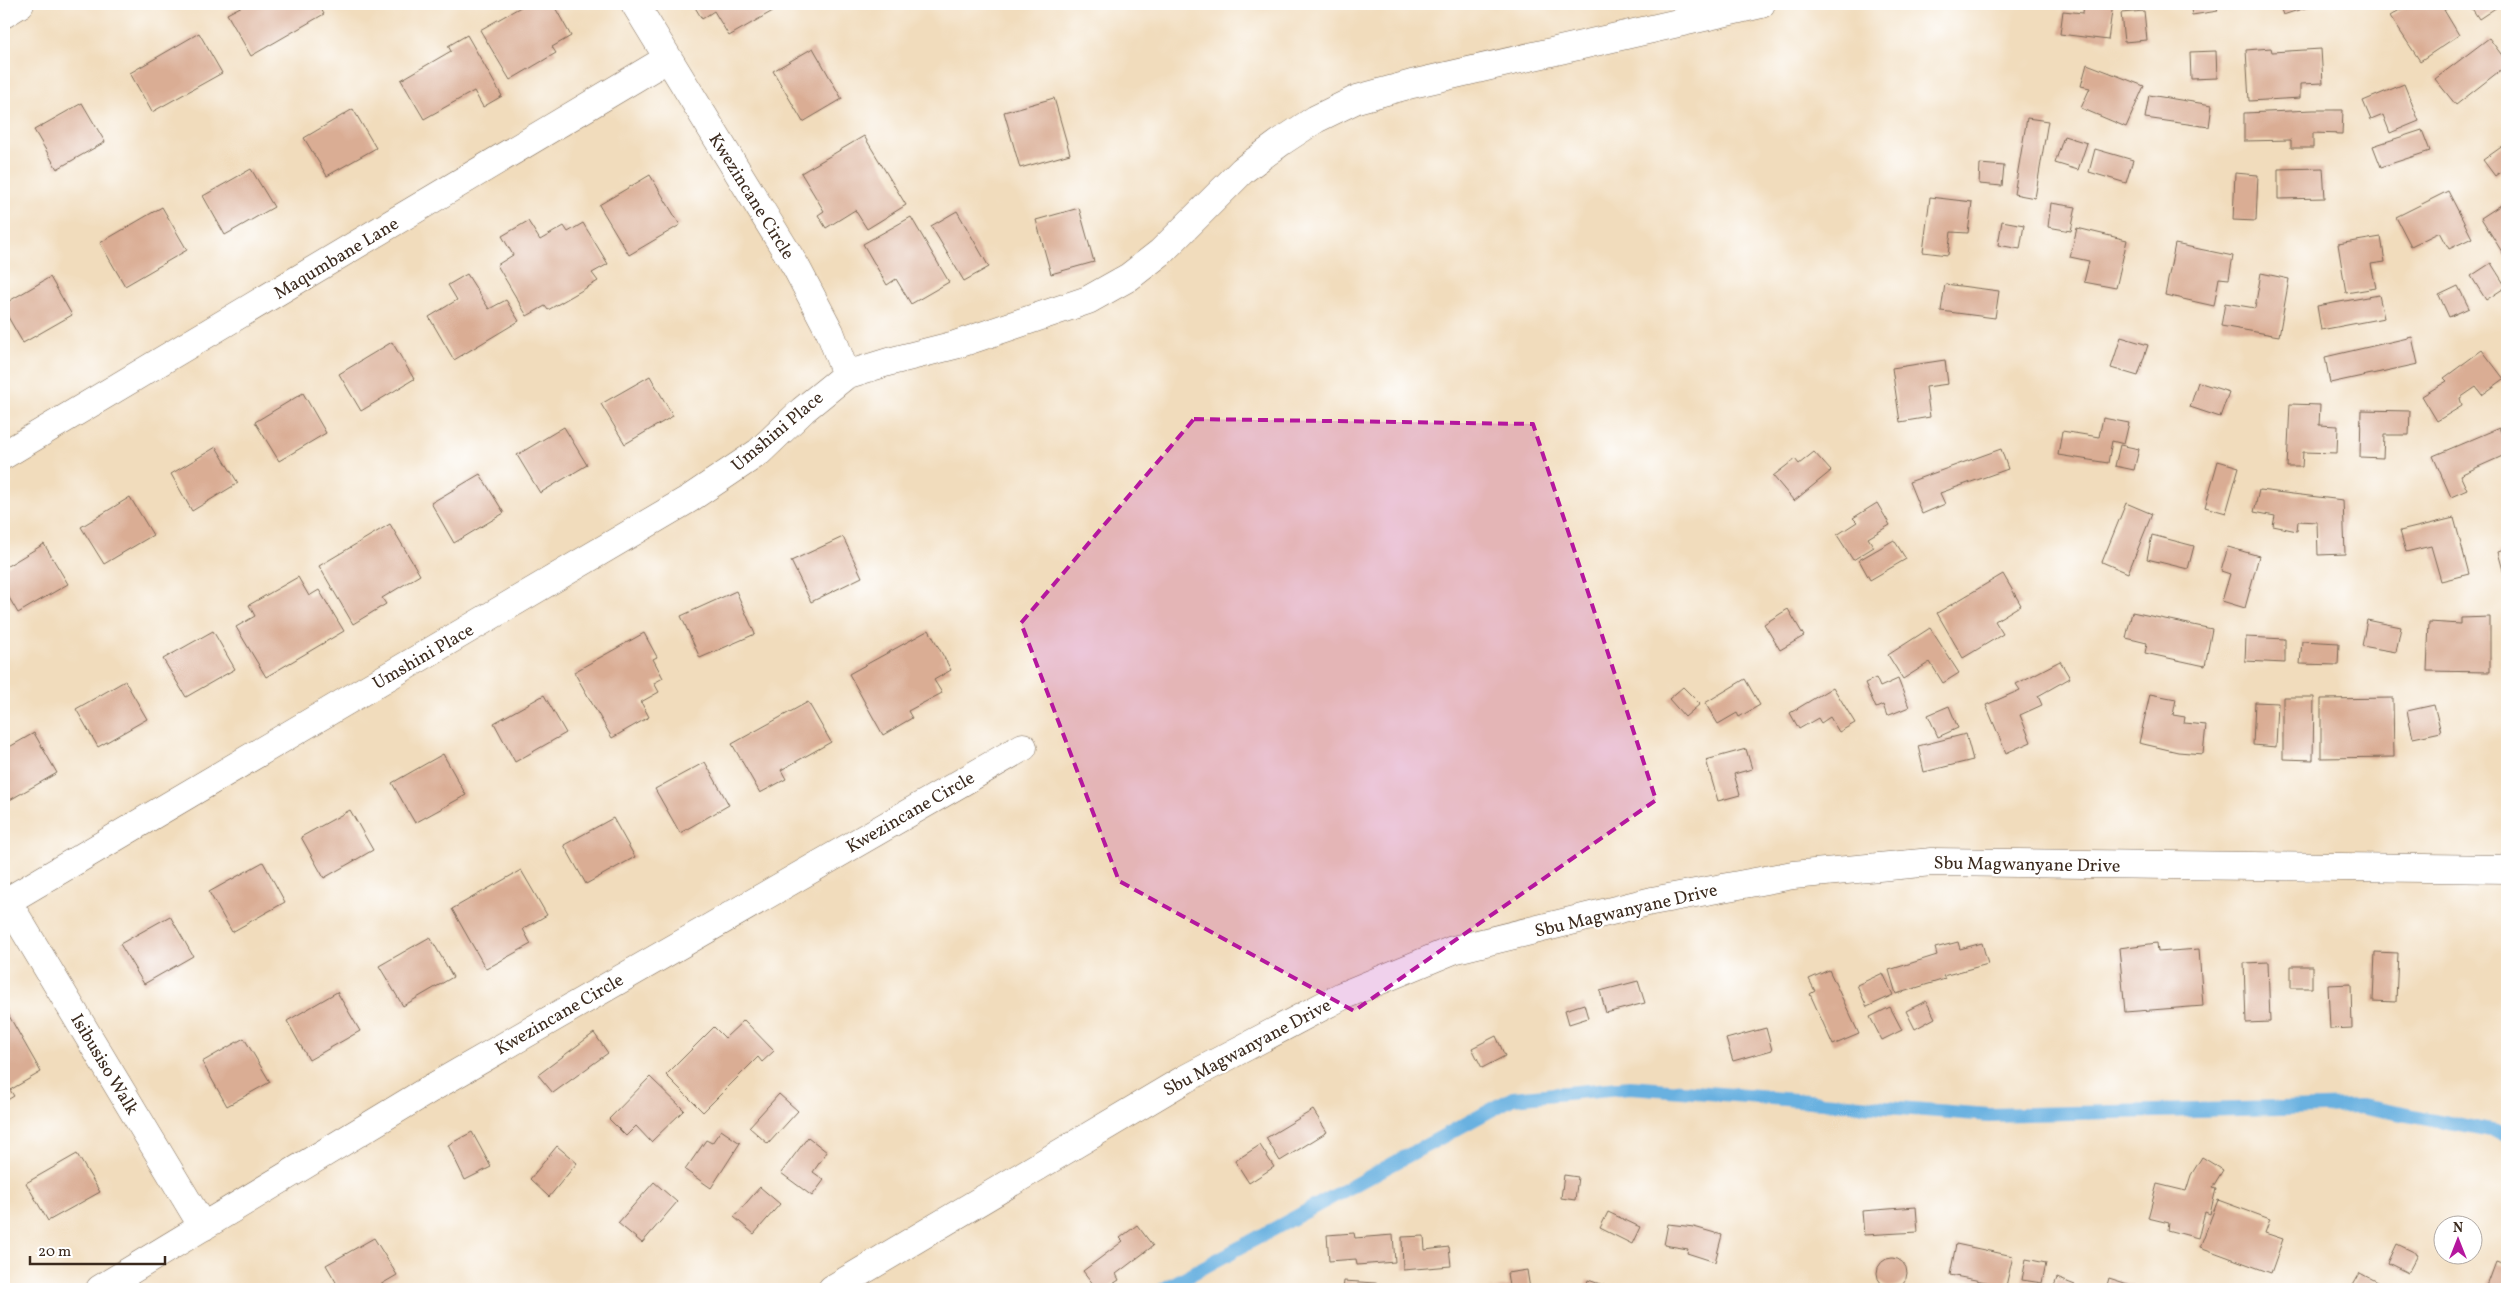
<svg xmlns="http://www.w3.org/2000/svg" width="2511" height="1293" font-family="Vollkorn,serif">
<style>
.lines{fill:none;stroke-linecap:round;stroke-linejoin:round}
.stream{stroke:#69b1e0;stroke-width:14}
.building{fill:#daad94}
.minor-casing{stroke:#7b6855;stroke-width:29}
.secondary-casing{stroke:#7b6855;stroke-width:29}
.minor{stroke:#fff;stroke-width:28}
.secondary{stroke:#fff;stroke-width:28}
.marked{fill:#b5179e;fill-opacity:0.2;stroke:#b5179e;stroke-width:4;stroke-dasharray:10 6;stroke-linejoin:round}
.labels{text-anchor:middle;stroke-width:4.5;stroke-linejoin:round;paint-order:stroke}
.street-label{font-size:18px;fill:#3b2a1e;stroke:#fff}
</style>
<rect width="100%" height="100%" fill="#fff"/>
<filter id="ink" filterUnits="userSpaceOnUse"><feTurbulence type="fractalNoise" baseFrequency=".02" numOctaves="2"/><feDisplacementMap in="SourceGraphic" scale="10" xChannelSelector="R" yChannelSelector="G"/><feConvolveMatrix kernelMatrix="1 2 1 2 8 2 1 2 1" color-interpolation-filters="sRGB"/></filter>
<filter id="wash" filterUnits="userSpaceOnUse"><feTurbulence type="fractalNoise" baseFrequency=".0096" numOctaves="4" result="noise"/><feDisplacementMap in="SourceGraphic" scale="20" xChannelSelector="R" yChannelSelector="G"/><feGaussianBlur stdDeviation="1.12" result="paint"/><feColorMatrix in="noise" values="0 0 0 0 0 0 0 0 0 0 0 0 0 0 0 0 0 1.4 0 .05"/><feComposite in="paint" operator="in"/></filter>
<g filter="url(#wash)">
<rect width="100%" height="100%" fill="#f1dcbc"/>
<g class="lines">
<path class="stream" d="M1164 1289 1513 1098 1630 1087 1989 1115 2360 1106 2507 1134"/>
</g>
<g id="blocks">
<path class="building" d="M246 4H318L324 14 251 56 227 14Z
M526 4H553L571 36 552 47 556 53 510 80 480 30Z
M693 4H785L729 36 714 11 702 19Z
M2084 4H2113L2108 40 2060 34 2063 11 2083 13Z
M2190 4H2216L2218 11 2192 15Z
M2279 4H2310L2311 6 2283 15Z
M2409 4H2457L2444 10 2459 35 2420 61 2390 16Z
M2469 4H2499L2500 5 2479 19Z
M2144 11 2147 40 2124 42 2121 13Z
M199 33 222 73 152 112 130 73Z
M467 35 502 96 483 107 474 91 424 119 401 80 451 51 448 46Z
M2489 38 2507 62V65L2456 105 2435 79Z
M813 48 842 99 803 122 773 71Z
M2271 48 2272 52 2321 49 2323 83 2300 84V98L2249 101 2246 50Z
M2216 51 2217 78 2191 79 2190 52Z
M2087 64 2144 86 2126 127 2081 108 2090 88 2081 86Z
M2404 84 2419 121 2390 133 2383 115 2371 120 2363 101Z
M2149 95 2212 105 2209 127 2145 118Z
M1054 98 1070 154 1020 168 1004 112Z
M82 103 105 142 57 169 34 130Z
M353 109 376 148 327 176 304 138Z
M2313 110H2343L2342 134 2313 133V148H2291V140L2244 141V113Z
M2027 118 2048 121 2035 198 2014 194Z
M2422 130 2430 151 2381 167 2373 146Z
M864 136 906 205 867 229 855 210 826 228 818 215 824 211 801 173Z
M2064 136 2087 143 2078 170 2055 163Z
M2507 143V167L2495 176 2483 160Z
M2095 149 2133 160 2126 183 2089 172Z
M1980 164 2004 166 2002 186 1979 184Z
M2323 168 2325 198 2278 199V169Z
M251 169 274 207 225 235 203 196Z
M2235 173 2258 175 2256 221 2233 220Z
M650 175 680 225 629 255 599 205Z
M2448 191 2472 238 2449 249 2440 232 2411 246 2396 217Z
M1930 197 1972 202 1968 233 1951 232 1948 255 1923 252Z
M2051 203 2076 207 2071 231 2048 227Z
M2504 203 2507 206V260L2481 218Z
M162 207 187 250 125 286 100 243Z
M1079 208 1094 262 1051 274 1036 220Z
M957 211 989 267 964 281 931 226Z
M911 217 949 282 911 304 896 279 887 285 863 244Z
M528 221 540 240 564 226 568 232 583 223 608 264 592 273 598 281 548 310 545 306 527 316 497 265 513 255 502 236Z
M2002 221 2024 225 2020 249 1998 245Z
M2077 228 2127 240 2116 288 2084 282 2089 261 2070 257Z
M2381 237 2385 262 2371 264 2376 288 2346 293 2338 244Z
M2175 244 2233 256 2229 279 2219 278 2214 306 2165 295Z
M2491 263 2506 287 2486 300 2471 276Z
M2261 273 2289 279 2279 336 2221 326 2225 303 2255 308Z
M467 274 489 309 506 300 519 321 454 360 429 317 457 300 448 285Z
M50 277 72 315 23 343 4 310V304Z
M1945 284 1999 291 1995 318 1941 311Z
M2458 286 2469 308 2449 317 2439 295Z
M2379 295 2384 318 2321 330 2317 306Z
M2121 337 2148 345 2138 376 2111 368Z
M2412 337 2418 364 2330 383 2325 357Z
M392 342 414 379 361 411 339 374Z
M2482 350 2504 379 2482 395 2476 387 2460 398 2462 406 2437 421 2422 396 2447 381 2444 378Z
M1945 360 1948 384 1926 387 1930 417 1900 422 1892 368Z
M650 376 673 416 625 444 601 404Z
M2198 382 2229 392 2220 417 2190 407Z
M303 393 326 433 279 461 255 422Z
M2290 404 2320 405 2319 425 2338 426 2337 453 2303 452 2302 467H2287Z
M2361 410 2410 411 2409 435H2384L2383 458 2360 457Z
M2103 418 2129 423 2124 444 2112 441 2108 463 2058 455 2062 431 2099 437Z
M564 427 587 465 540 493 517 455Z
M2499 428 2507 445V454L2460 475 2467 490 2451 497 2433 456Z
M2120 445 2139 449 2134 470 2115 466Z
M216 447 238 483 192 511 171 474Z
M2001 449 2008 469 1940 493 1945 504 1922 514 1909 482Z
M1814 452 1831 471 1794 501 1773 476 1795 459 1799 464Z
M2218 461 2239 467 2226 513 2205 507Z
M480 474 504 513 454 543 431 503Z
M2259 490 2343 500 2345 554 2318 555 2317 522 2298 521 2297 531 2273 526 2275 516 2254 512Z
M130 497 153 535 104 564 81 527Z
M1877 503 1890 525 1868 538 1874 547 1853 560 1837 535 1857 522 1853 518Z
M2126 503 2152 514 2128 573 2102 562Z
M2454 518 2469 574 2441 581 2431 546 2406 552 2400 531Z
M390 524 420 575 382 598 386 604 353 624 319 566Z
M2152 535 2194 546 2188 569 2147 559Z
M843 537 862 577 811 602 791 561Z
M1894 540 1906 559 1870 580 1859 560Z
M44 544 68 584 18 613 4 589V568Z
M2228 547 2259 556 2245 608 2222 601 2230 574 2221 571Z
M2507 549V573L2504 574 2498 552Z
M2003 574 2021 605 1995 621 2003 634 1963 658 1937 613Z
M298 577 309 596 319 590 344 631 266 677 236 627 255 616 249 605Z
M736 591 755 634 700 658 681 616Z
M1788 609 1804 636 1780 650 1764 624Z
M2132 612 2212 629 2205 666 2145 653 2147 643 2126 638Z
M2490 617V672L2427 671 2429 622 2461 624V618Z
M2367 620 2401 627 2396 652 2362 646Z
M1930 628 1959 673 1943 683 1930 662 1903 679 1888 655Z
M929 630 951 670 934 680 942 693 908 711 912 718 883 735 849 674Z
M213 631 235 669 186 697 163 659Z
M644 633 657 657 653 659 663 678 654 683 659 692 641 702 649 717 612 738 574 672Z
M2246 637 2285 639V663L2245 661Z
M2302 641 2339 643 2338 665 2300 664Z
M2060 661 2070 678 2038 696 2042 705 2020 715 2031 742 2006 753 1986 705 2020 690 2016 684Z
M1876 678 1880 687 1898 679 1909 707 1887 716 1883 705 1876 708 1865 683Z
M1745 679 1760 705 1739 717 1737 713 1718 724 1705 703Z
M125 681 147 719 98 747 76 709Z
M1683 687 1700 704 1685 717 1669 699Z
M1833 687 1855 723 1839 732 1830 717 1821 723 1818 718 1799 729 1790 713Z
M2150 694 2176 699 2173 715 2185 717 2184 723 2206 725 2203 754 2178 752 2139 743Z
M544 695 566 733 515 762 494 723Z
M2283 697H2314L2313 760 2283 759Z
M2393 698 2394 757 2321 758V699Z
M808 702 831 742 781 770 786 779 760 793 732 744Z
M2255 702 2278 703 2276 747 2253 745Z
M2434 705 2441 732 2413 738 2407 711Z
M1949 706 1958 728 1938 737 1928 715Z
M34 733 57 773 8 801 4 792V750Z
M1966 734 1973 760 1924 772 1918 746Z
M1746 749 1752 769 1734 774 1740 795 1718 801 1706 760Z
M443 754 466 795 415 823 392 783Z
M705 762 729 805 680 833 655 789Z
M350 810 373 850 324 878 301 837Z
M613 818 635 857 586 884 564 845Z
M263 862 285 902 232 932 209 892Z
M521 870 547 915 523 929 531 944 486 969 452 909Z
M170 916 193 956 144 984 120 944Z
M430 937 453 977 403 1006 379 966Z
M1958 942 1960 949 1982 943 1988 964 1943 976 1945 979 1896 994 1889 970 1934 956 1937 955 1935 948Z
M2157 943 2158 952 2199 949 2203 1006 2125 1012 2119 948Z
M2375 952 2398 953 2396 1002 2373 1001Z
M2268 962 2270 1022 2246 1023 2244 963Z
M2291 966H2312V988H2291Z
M1829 970 1859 1034 1833 1045 1810 994 1815 991 1809 979Z
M1883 973 1893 995 1867 1007 1857 985Z
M1638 981 1645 1003 1606 1013 1600 991Z
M2351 984 2352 1028 2330 1029 2328 985Z
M337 992 360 1031 309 1060 287 1021Z
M1926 1001 1935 1018 1915 1029 1906 1011Z
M1584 1004 1588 1018 1569 1024 1565 1010Z
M4 1007 41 1072 10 1090 14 1096 4 1102Z
M1890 1007 1902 1030 1882 1040 1870 1017Z
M744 1020 774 1051 762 1062 758 1057 703 1112 666 1075 714 1027 725 1038Z
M1766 1028 1772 1050 1733 1061 1726 1039Z
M594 1033 608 1053 553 1093 538 1075Z
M1496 1036 1505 1056 1482 1068 1472 1048Z
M244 1038 270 1082 227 1106 202 1062Z
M650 1077 684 1110 651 1142 636 1126 626 1136 609 1119Z
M779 1094 798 1111 768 1144 749 1127Z
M1313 1110 1327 1132 1280 1161 1266 1138Z
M721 1130 740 1143 711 1188 685 1170 706 1140 712 1143Z
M472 1132 491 1167 465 1180 448 1145Z
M808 1137 827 1152 813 1172 824 1180 812 1196 781 1173Z
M1260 1145 1274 1167 1249 1183 1235 1161Z
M557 1146 577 1163 549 1197 530 1179Z
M77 1154 100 1192 48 1221 26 1183Z
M2202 1157 2223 1170 2212 1188 2216 1189 2210 1214 2205 1212 2198 1238 2168 1230 2169 1223 2148 1218 2157 1184 2186 1191 2191 1175Z
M1564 1175 1578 1177 1575 1200 1561 1198Z
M654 1182 677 1202 642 1243 618 1223Z
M760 1187 780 1204 754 1234 734 1217Z
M2218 1200 2270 1219 2265 1233 2283 1239 2271 1273 2200 1247Z
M1916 1207 1918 1232 1864 1235 1862 1211Z
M1608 1212 1640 1227 1632 1244 1600 1228Z
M1668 1224 1694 1227 1722 1235 1715 1262 1687 1253 1688 1249 1664 1245Z
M1137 1225 1153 1246 1116 1274 1119 1280 1105 1289H1097L1083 1271 1123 1241 1120 1238Z
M1354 1233 1355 1238 1393 1235 1395 1262 1357 1265 1356 1259 1329 1261 1327 1235Z
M1424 1236 1425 1250 1449 1247 1451 1266 1403 1270 1402 1237Z
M374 1238 397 1275 373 1289H340L326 1265Z
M1956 1244 2013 1256 2006 1286 1950 1275Z
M2397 1244 2418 1254 2408 1273 2388 1263Z
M1877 1273a15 15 0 1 1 30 0a15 15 0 1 1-30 0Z
M2026 1259 2046 1263 2042 1283 2022 1280Z
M2496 1262 2507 1266V1289H2486Z
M1527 1270 1530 1289H1487L1509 1286 1507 1273Z
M2360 1273 2386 1287 2385 1289H2351Z
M2057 1278 2075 1285 2074 1287 2079 1289H2053Z
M2109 1278 2134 1286 2132 1289H2106Z
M1588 1280 1615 1289H1585Z
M1344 1281 1375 1283 1397 1287V1289H1343Z"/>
</g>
</g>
<g filter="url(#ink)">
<use href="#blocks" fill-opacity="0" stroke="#7b6855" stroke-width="1"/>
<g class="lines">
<defs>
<path id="minor" d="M635 4 796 267 830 332 846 375
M4 14 20 4
M4 455 667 59
M7 901 203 1227
M4 903 689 499 759 452 803 410 846 375 888 362 955 345 1088 300 1129 277 1161 252 1243 170 1281 142 1316 119 1357 99 1412 84 1761 4
M100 1289 430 1089 1023 747"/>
<path id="secondary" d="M832 1289 1185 1079 1342 996 1453 950 1652 901 1793 875 1932 862 2507 869"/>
</defs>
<use href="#minor" class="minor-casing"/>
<use href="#secondary" class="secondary-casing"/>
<use href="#minor" class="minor"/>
<use href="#secondary" class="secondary"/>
</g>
</g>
<path class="marked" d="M1194 419 1533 424 1656 800 1354 1011 1119 881 1021 623Z"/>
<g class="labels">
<g class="street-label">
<text transform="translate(752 196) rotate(58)" y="6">Kwezincane Circle</text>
<text transform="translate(336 258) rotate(-31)" y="6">Maqumbane Lane</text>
<text transform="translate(777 431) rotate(-40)" y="6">Umshini Place</text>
<text transform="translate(423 656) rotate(-30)" y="6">Umshini Place</text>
<text transform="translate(910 812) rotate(-30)" y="6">Kwezincane Circle</text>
<text transform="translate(2027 864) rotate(1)" y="6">Sbu Magwanyane Drive</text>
<text transform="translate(1626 910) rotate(-13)" y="6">Sbu Magwanyane Drive</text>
<text transform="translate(559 1014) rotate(-30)" y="6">Kwezincane Circle</text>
<text transform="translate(1247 1047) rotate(-28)" y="6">Sbu Magwanyane Drive</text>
<text transform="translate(105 1064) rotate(59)" y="6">Isibusiso Walk</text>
</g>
</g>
<rect width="2511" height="1293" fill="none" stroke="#fff" stroke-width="20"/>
<g transform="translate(2458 1240)"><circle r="24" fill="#ffffff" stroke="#b1aaa5"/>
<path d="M0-4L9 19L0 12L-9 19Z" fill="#b5179e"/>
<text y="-8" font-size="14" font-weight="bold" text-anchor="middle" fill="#3b2a1e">N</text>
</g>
<path d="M30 1256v8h135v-8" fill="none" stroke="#3b2a1e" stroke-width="2.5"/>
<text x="38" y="1256" font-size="15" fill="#3b2a1e" stroke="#ffffff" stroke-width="4" paint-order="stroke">20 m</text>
</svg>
